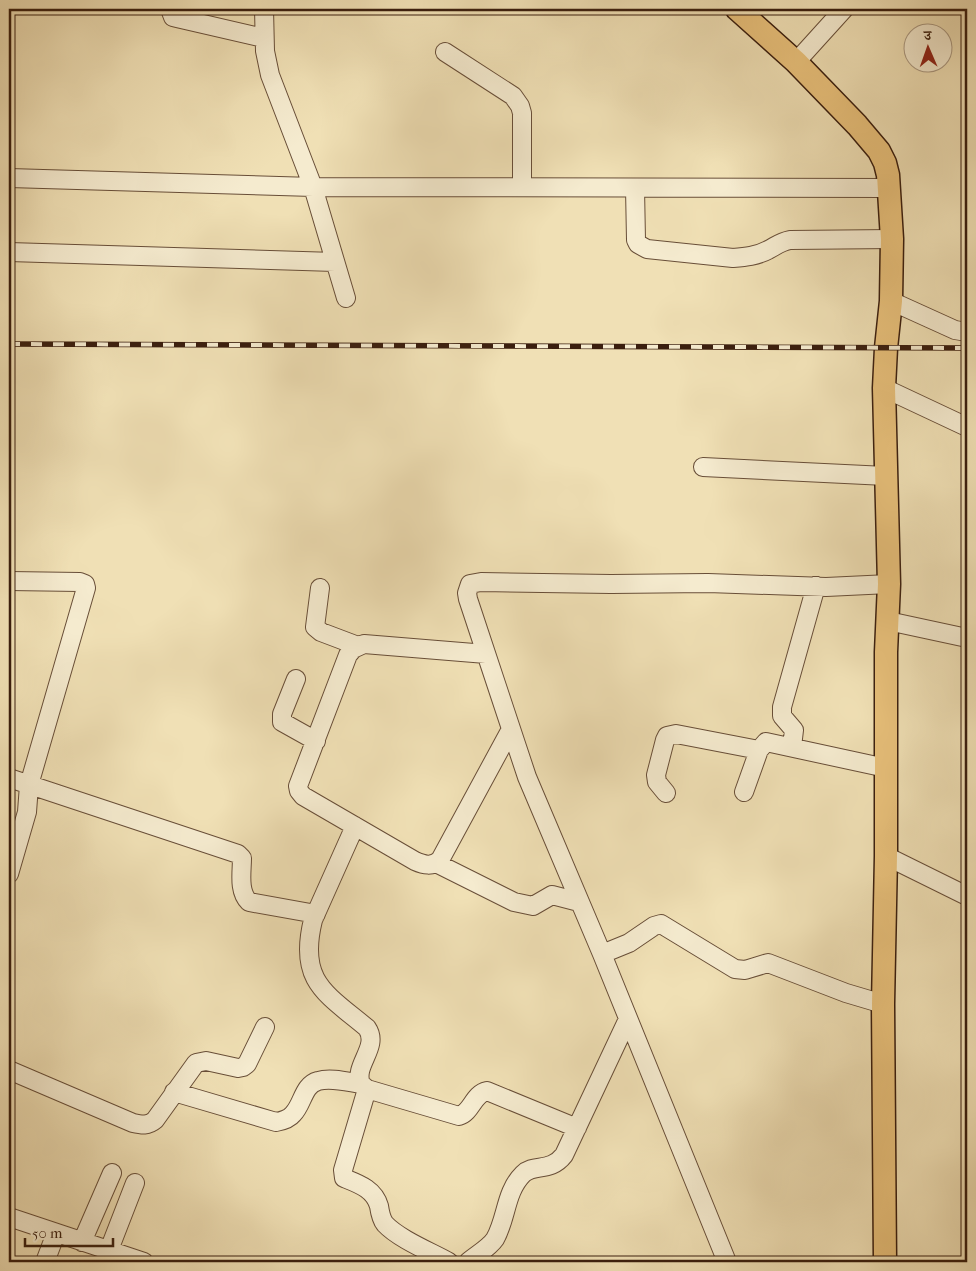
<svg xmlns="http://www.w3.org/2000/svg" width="976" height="1271" font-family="'IM FELL French Canon','Noto Serif Devanagari',serif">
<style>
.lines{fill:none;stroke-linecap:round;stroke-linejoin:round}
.minor-casing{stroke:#684e38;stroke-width:20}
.major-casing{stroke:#3a1e0e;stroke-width:25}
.minor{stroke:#f5ebcf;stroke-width:18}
.major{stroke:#e8c07a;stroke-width:22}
.rail-casing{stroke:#3a1e0e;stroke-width:5.5}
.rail{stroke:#f5ebcf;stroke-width:4;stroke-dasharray:11;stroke-linecap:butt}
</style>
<rect width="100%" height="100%" fill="#f0e0b5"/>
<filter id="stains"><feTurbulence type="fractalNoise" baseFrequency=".004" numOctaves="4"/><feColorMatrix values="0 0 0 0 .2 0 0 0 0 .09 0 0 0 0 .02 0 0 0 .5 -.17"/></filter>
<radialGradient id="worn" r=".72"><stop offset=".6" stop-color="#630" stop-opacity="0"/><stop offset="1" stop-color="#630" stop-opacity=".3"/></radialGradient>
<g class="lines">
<defs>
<path id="minor" d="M170 9 173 17 177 18 264 38
M264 9 265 51 270 75 313 187 346 298
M445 52 513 96 520 106 522 113V187
M796 62 844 9
M9 178 313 187 890 188
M635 188 636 240 638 244 647 249 733 258C745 257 757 256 768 250 776 246 780 242 790 240L892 239
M9 252 335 262
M891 301 955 330 967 332
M884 388 967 427
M703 467 886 476
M9 581 80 582 85 584 86 588 29 785 27 812 9 874
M320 588 315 627 321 632 358 646
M888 621 967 638
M486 654 364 644 353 649 348 655 298 786 299 791 303 796 415 861C424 865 432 867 440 860L511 729
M296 679 282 714V722L316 741
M792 747 794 730 782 716V707L816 586
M9 778 238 854 242 858C242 872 238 891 249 902L316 914
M744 792 759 750 766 742 886 768
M666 793 657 782 656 775 665 740 667 736 676 734 759 750
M355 826 313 920C298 981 325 993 367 1028 380 1047 353 1065 361 1084L367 1089 459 1116C472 1112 473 1094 487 1091L577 1128
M886 856 967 896
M436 863 514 902 533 906 552 895 579 902
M602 954 629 943 654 926 661 924 735 969 745 970 768 963 846 993 883 1004
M9 1070 133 1123C142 1125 148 1126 155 1120L196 1063 206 1061 238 1068 243 1067 247 1064 265 1027
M367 1089 343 1170 344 1178C359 1184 374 1189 379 1206 380 1213 381 1219 385 1224 399 1239 431 1252 449 1262
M174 1092 276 1122C282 1121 289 1119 293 1114 303 1104 303 1085 318 1081 331 1077 348 1082 361 1084
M9 1217 144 1262
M82 1242 112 1173
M109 1250 135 1183
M45 1262 56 1233
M468 1262C476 1255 489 1248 495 1239 507 1218 505 1192 523 1174 534 1163 550 1173 564 1155L628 1019
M727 1262 602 954 527 777 468 599 467 593 470 584 481 582 611 584 708 583 826 587 889 584"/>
<path id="major" d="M737 9 796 62 857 125 879 151 885 163 888 175 892 239 891 301 886 348 884 388 889 584 886 652V856L883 1004 885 1262"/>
</defs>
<use href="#minor" class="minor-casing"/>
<use href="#major" class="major-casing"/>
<use href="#minor" class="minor"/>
<use href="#major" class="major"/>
<defs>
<path id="rail" d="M9 344 967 348"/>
</defs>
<use href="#rail" class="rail-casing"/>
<use href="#rail" class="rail"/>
</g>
<rect width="976" height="1271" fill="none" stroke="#f0e0b5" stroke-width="30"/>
<rect x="10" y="10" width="956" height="1251" fill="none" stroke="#3a1e0e" stroke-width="2.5"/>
<rect x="15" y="15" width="946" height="1241" fill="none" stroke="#3a1e0e"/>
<g transform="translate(928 48) rotate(358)"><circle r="24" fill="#f5ebcf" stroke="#aa9982"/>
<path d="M0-4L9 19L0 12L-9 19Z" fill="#8f2418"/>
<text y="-8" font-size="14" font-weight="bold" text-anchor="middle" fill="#3a1e0e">उ</text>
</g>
<path d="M25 1238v8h88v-8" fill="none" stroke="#3a1e0e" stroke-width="2.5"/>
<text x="32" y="1238" font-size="15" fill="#3a1e0e" stroke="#f5ebcf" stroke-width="4" paint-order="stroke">50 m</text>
<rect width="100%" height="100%" filter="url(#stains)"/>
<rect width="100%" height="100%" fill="url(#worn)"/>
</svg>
